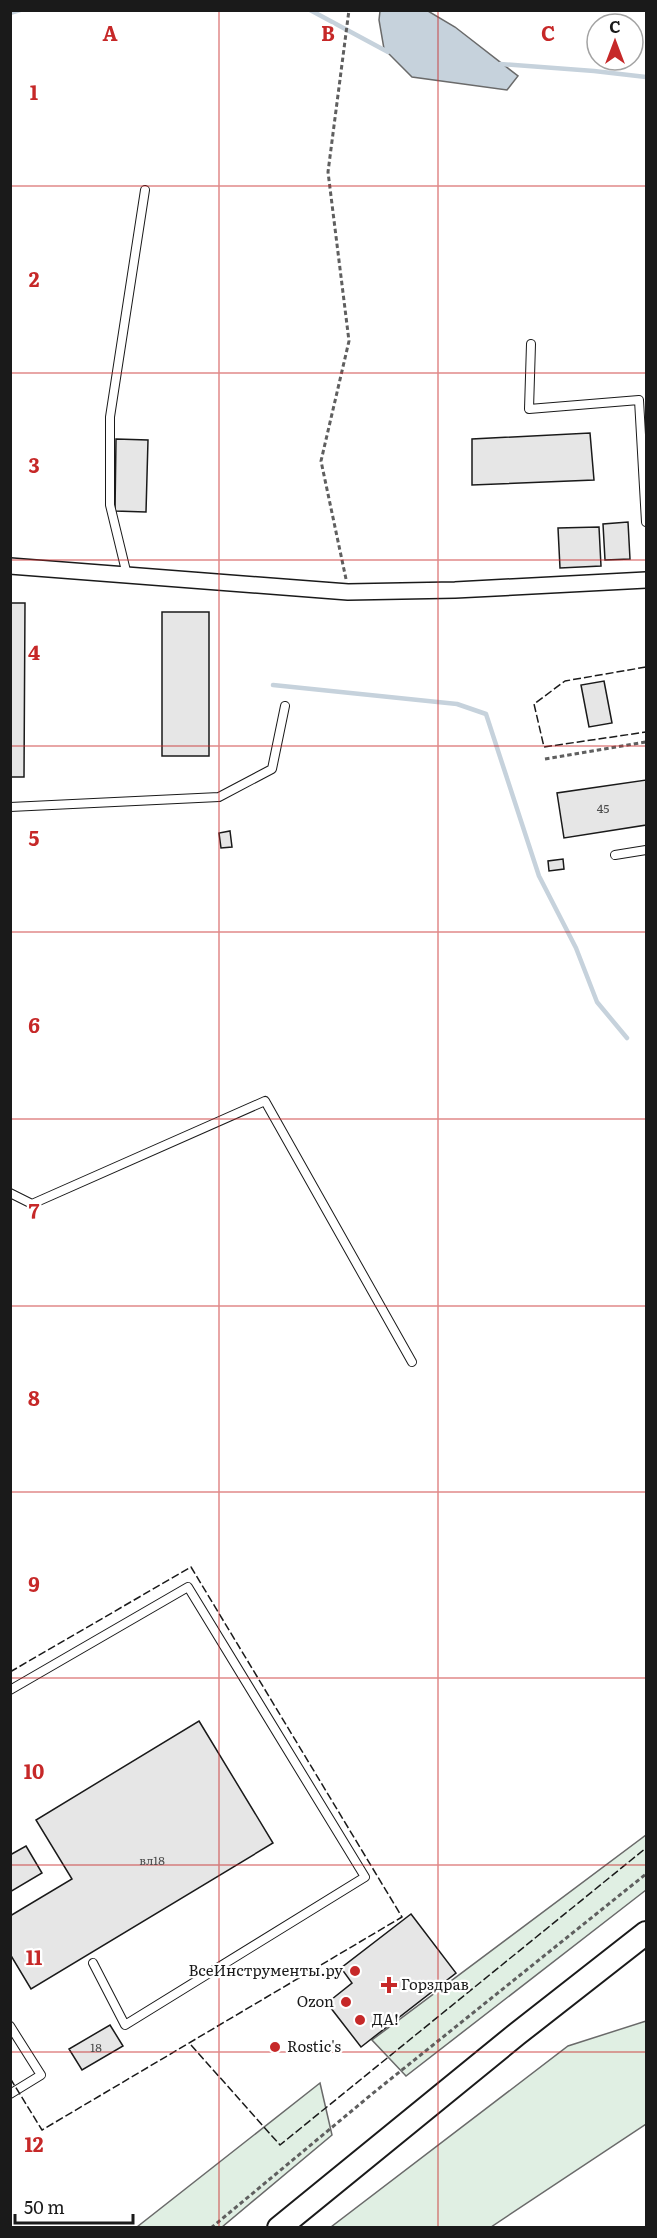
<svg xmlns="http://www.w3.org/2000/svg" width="657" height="2238" font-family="Literata,serif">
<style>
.green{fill:#e0efe3;stroke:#6a6a6a;stroke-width:1.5}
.water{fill:#c6d2dc;stroke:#6a6a6a;stroke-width:1.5}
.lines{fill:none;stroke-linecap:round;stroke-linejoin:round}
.stream{stroke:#c6d2dc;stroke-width:4.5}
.building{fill:#e6e6e6;stroke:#1a1a1a;stroke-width:1.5}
.lane-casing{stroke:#1a1a1a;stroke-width:10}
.street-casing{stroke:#1a1a1a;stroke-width:18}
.primary-casing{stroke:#1a1a1a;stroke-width:26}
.path{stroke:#5f5f5f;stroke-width:3;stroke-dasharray:4.5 3;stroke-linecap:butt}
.lane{stroke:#fff;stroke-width:8}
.street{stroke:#fff;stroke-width:15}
.primary{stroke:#fff;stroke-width:22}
.fence{stroke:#1a1a1a;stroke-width:1.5;stroke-dasharray:8 3;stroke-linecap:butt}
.grid{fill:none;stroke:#c62828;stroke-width:1.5;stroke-opacity:0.55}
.poi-dot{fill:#c62828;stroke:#fff;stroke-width:2}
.labels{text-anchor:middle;stroke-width:4.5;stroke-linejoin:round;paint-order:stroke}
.number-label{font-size:12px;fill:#4d4d4d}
.poi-label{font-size:15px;fill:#1a1a1a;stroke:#fff;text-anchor:start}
.grid-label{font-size:20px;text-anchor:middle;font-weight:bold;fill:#c62828;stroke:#fff;stroke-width:4.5;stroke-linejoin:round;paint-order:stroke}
</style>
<rect width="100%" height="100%" fill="#fff"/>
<path class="green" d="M646 1835V1890L406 2076 372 2040Z
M646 2021V2124L491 2227H331L568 2046Z
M320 2083 332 2135 222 2227H137Z"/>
<path class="water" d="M380 11H428L455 27 518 76 507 90 412 77 384 49 379 20Z"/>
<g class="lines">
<path class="stream" d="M310 10 388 52
M10 13 20 10
M500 64 594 71 646 77
M273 685 457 704 486 714 539 876 576 948 597 1002 627 1038"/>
</g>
<path class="building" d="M590 433 594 480 472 485V439Z
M116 439 148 440 146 512 115 511Z
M628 522 630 559 605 560 603 524Z
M599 527 601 566 560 568 558 528Z
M10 603H25L24 777H10Z
M162 612H209V756H162Z
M604 681 612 723 589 727 581 685Z
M646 780V825L564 838 557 793Z
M230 831 232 847 221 848 219 833Z
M563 859 564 869 549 871 548 861Z
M199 1721 273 1843 31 1989 10 1954V1916L72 1879 36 1820Z
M26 1846 42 1873 10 1892V1855Z
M411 1914 456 1973 361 2047 327 2003 352 1983 341 1968Z
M110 2025 123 2046 82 2070 69 2049Z"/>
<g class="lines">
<defs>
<path id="lane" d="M531 344 529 409 639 400 646 522
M127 575 110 505V417L145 190
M10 807 219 797 272 769 285 706
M615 855 646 850
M10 1193 32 1204 265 1101 412 1362
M10 1690 188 1587 365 1877 125 2025 93 1963
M10 2026 41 2075 10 2094"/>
<path id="street" d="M10 566 348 592 455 590 646 580"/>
<path id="primary" d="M279 2228 517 2034 646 1933"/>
</defs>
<use href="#lane" class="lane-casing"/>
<use href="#street" class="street-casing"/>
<use href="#primary" class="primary-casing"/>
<path class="path" d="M346 579 321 461 349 341 328 172 349 10
M545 759 646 742
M211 2228 372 2094 646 1874"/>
<use href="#lane" class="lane"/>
<use href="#street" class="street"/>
<use href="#primary" class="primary"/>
<path class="fence" d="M646 667 565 681 534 704 544 747 646 732
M10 1672 191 1567 402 1917 42 2130 10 2078
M191 2045 280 2145 646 1848"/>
</g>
<path class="grid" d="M219 10V2228M438 10V2228M10 186H646M10 373H646M10 560H646M10 746H646M10 932H646M10 1119H646M10 1306H646M10 1492H646M10 1678H646M10 1865H646M10 2052H646"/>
<g class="poi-dot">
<circle cx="355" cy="1971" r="6"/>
<path d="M386 1976h6v6h6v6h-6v6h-6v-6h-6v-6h6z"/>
<circle cx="346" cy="2002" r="6"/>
<circle cx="360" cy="2020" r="6"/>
<circle cx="275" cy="2047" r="6"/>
</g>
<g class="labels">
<g class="number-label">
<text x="603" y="813">45</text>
<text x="152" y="1865">вл18</text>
<text x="96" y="2052">18</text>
</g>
<g class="poi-label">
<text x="343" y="1976" text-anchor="end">ВсеИнструменты.ру</text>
<text x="401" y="1990">Горздрав</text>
<text x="334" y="2007" text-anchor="end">Ozon</text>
<text x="372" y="2025">ДА!</text>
<text x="287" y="2052">Rostic's</text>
</g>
</g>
<g class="grid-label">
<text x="110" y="41">A</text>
<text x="328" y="41">B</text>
<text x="548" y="41">C</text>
<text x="34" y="100">1</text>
<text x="34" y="287">2</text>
<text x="34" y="473">3</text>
<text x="34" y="660">4</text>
<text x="34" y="846">5</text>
<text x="34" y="1033">6</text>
<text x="34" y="1219">7</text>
<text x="34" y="1406">8</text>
<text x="34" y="1592">9</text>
<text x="34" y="1779">10</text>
<text x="34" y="1965">11</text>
<text x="34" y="2152">12</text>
</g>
<rect width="657" height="2238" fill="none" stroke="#1a1a1a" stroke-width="24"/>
<g transform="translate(615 42)"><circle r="28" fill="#ffffff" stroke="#a3a3a3" stroke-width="1.5"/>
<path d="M0-4.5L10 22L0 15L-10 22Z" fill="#c62828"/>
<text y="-9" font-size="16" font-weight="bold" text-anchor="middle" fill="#1a1a1a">С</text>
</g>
<path d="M15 2214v9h118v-9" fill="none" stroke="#1a1a1a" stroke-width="3"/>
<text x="24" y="2214" font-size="18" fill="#1a1a1a" stroke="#ffffff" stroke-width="4.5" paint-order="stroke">50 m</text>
</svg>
